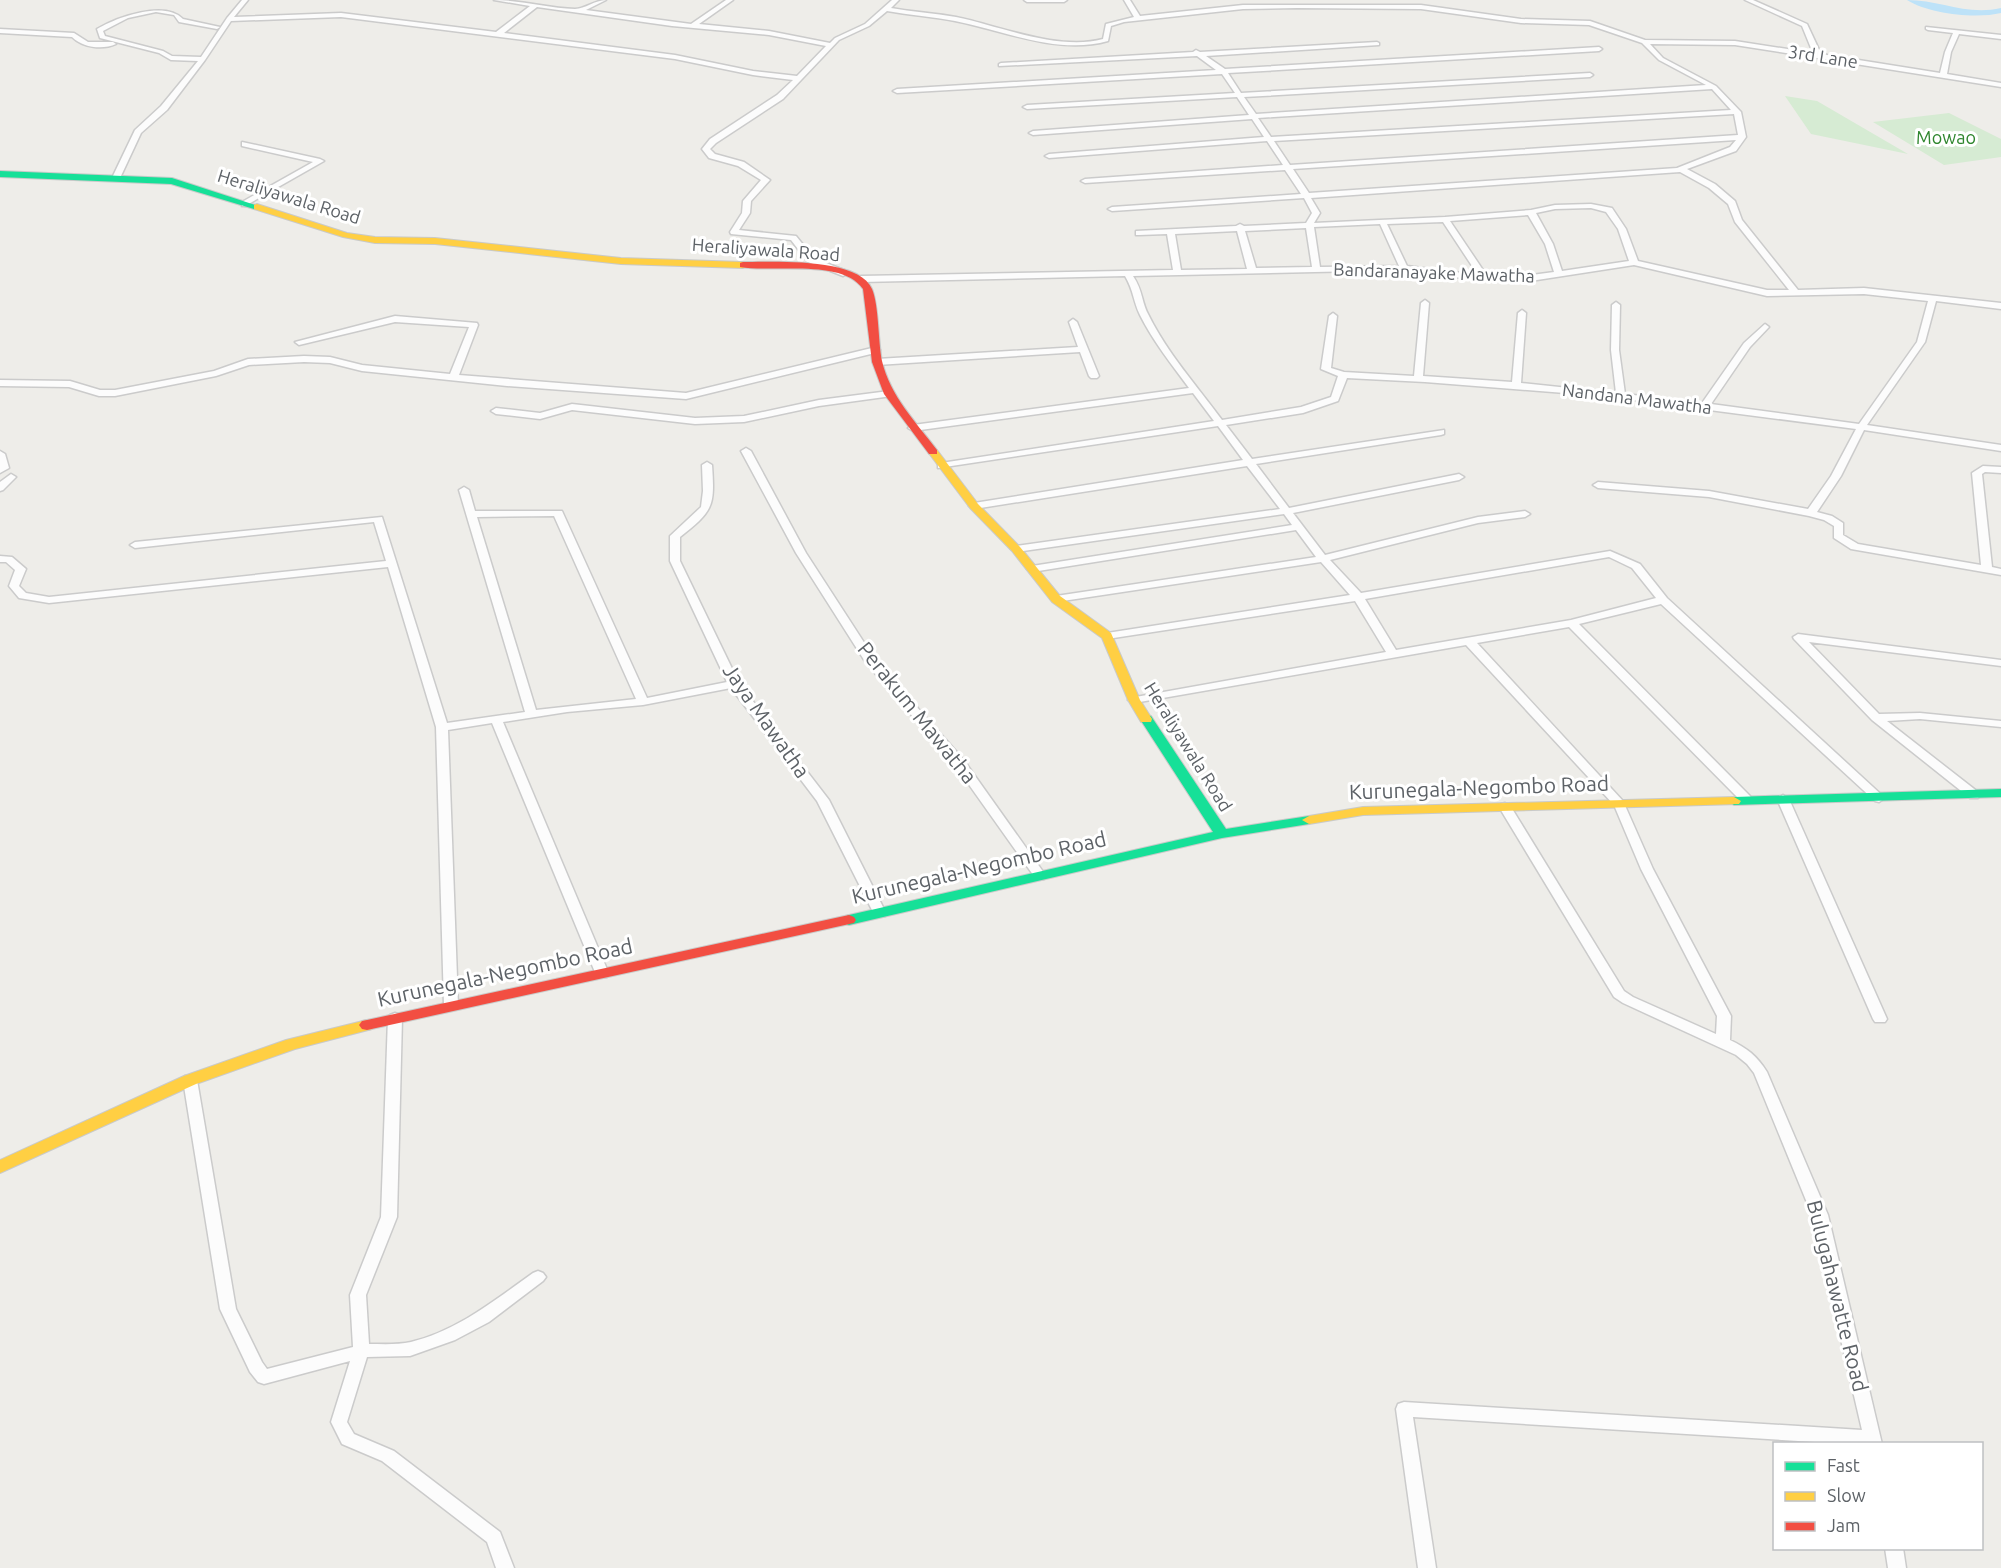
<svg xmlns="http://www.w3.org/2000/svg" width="2001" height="1568" font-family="Ubuntu,sans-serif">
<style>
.green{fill:#d6ebd3}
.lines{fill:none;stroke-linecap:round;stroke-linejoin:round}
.canal{fill:#bde2f8;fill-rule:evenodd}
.street-casing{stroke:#cbcbcb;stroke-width:3}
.fast-casing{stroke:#c9cac9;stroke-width:2}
.slow-casing{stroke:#c9cac9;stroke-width:2}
.jam-casing{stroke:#c9cac9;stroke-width:2}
.street{fill:#fcfcfc;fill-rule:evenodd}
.fast{fill:#16e098;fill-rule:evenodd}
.slow{fill:#ffcf43;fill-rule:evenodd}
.jam{fill:#f24e42;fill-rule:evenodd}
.labels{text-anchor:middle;stroke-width:6;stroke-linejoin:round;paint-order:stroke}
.far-street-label{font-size:18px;fill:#5d6267;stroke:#fff}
.far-park-label{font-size:18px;fill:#2f862e;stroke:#fff}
.street-label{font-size:21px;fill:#5d6267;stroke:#fff}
</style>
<rect width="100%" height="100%" fill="#eeede9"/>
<path class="green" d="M1785 96 1817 101 1908 154 1811 134Z
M1949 113 2001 139V157L1944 165 1873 122Z"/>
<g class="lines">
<path class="canal" d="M1907 0C1940 0 1967 16 2001 8V13C1976 19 1929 14 1907 0Z"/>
<defs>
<path id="street" d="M242 0H248L234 17 341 13 496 32 530 6 494 0C521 0 547 8 575 9 585 9 595 0 606 0L586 10 691 24 726 0H733L699 24 769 31 830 43 835 38 865 24 892 0H899L891 8C912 12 934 13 956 17 1000 26 1058 51 1103 39L1106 24 1134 17 1124 0H1130L1140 16 1243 5H1421L1521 19 1590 21 1645 40 1735 41 1813 53 1802 26 1745 0H1753L1807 24 1821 54 1940 73 1945 52 1953 33 1928 30 1926 29V27L2001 35V39L1959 34 1951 52 1947 74 2001 83V87L1735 45 1650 44 1663 58 1716 86 1741 112 1746 137 1736 151 1687 169 1715 184 1735 201 1742 220 1798 290 1864 288 2001 303V309L1936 301 1925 342 1867 425 2001 445V451L1864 430 1841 476 1817 512 1832 516 1843 523V535L1858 544 1981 565 1972 473 1983 466 2001 467V473L1985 472 1982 474 1992 567 2001 569V575L1851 549 1834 538V526L1824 520 1809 516 1709 497 1598 488 1593 485 1598 482 1709 491 1808 509 1831 476 1856 429 1625 399 1621 401 1616 398 1590 395 1425 382 1347 378 1338 401 1303 413 1226 425 1252 459 1444 430V434L1441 435 1256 464 1289 508 1459 474 1464 477 1459 480 1293 513 1325 555 1478 517 1525 511 1530 514 1525 517 1478 523 1330 560 1361 593 1610 551 1640 564 1667 598 1885 798 1879 802 1875 801 1661 604 1579 624 1750 796 1752 799 1750 802H1742L1569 627 1477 643 1623 801 1653 869 1731 1016 1730 1040C1747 1048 1757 1056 1767 1072L1828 1215 1882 1444H1847L1413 1417 1436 1568H1418L1396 1409 1398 1404 1404 1402 1862 1430 1812 1215 1754 1073 1747 1064 1736 1055 1623 1003 1614 997 1499 807 1501 804 1505 803 1511 807 1624 991 1633 997 1716 1034 1717 1016 1641 869 1614 805 1466 645 1134 703 1128 700 1130 698 1386 652 1355 601 1107 639 1102 636 1107 633 1350 595 1321 562 1056 602 1051 599 1056 596 1316 557 1296 530 1032 572 1027 569 1032 566 1292 525 1284 514 1016 552 1011 549 1016 546 1280 509 1247 466 974 509 969 506 974 503 1243 460 1218 426 938 468V464L941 463 1214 421 1193 393 913 431 908 428 913 425 1189 388C1172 365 1153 341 1140 315 1133 301 1134 291 1125 276L861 282 857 279 861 276 1173 270 1167 234 1139 235H1136V231L1236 226 1240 224 1244 226 1306 223 1312 213 1304 198 1112 211 1108 209 1112 207 1301 194 1285 170 1085 183 1081 181 1085 179 1283 165 1267 141 1049 158 1045 156 1049 154 1264 137 1252 119 1033 135 1029 133 1033 131 1249 115 1237 97 1027 109 1023 107 1027 105 1235 93 1222 74 897 93 893 91 897 89 1216 70 1197 56 999 66V64L1001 63 1193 52 1196 50 1200 52 1377 42 1379 43V45L1206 56 1225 69 1599 47 1602 49 1599 51 1228 73 1241 93 1590 73 1593 75 1590 77 1244 97 1256 114 1706 85 1659 60 1642 43 1589 25 1521 23 1421 9 1297 8 1243 9 1124 22 1111 26 1108 41C1058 55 1005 31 955 21 933 17 910 15 887 11L869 26 839 40 783 99 716 143 710 149 715 154 744 162 770 180 751 201 750 213 739 230 796 236 814 258 846 271 847 273 843 276 808 262 791 240 731 234 730 232 742 213 743 201 761 180 738 166 709 158 702 149 710 139 777 95 793 80 753 75 675 59 341 17 231 21 205 60 167 110 141 133 120 178 113 180 112 178 135 130 161 106 198 61 171 60 159 53 100 38 97 29C117 17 165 0 183 19L220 27 217 29 179 22 174 15 156 12 128 18 103 31 105 36 163 51 172 56 201 57 227 18ZM537 7 672 26 769 35 826 46 797 76 753 71 675 55 504 33ZM1712 89 1731 110 1271 137 1258 118ZM1734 114 1738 135 1290 165 1274 141ZM1736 140 1730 147 1677 168 1309 193 1293 169ZM1680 172 1709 188 1728 204 1735 222 1789 290H1767L1638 261 1626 229 1612 208 1591 204 1555 205 1531 210 1445 217 1314 223 1320 213 1311 198ZM1591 208 1606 212 1618 229 1629 261 1562 271 1553 244 1536 213 1555 209ZM1528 215 1545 244 1554 272 1524 276H1487L1450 221ZM1443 222 1478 275 1407 266 1387 224ZM1380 224 1399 266 1320 267 1314 227ZM1306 228 1312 267 1256 268 1245 231ZM1237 231 1247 269 1181 270 1175 234ZM1634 265 1767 296 1864 294 1928 301 1917 342 1859 424 1711 404 1750 347 1769 327 1765 324 1744 343 1702 403 1625 394 1619 350 1620 305 1616 302 1612 305 1611 350 1616 393 1521 383 1526 313 1522 310 1518 313 1512 382 1423 376 1429 303 1425 300 1421 303 1414 376 1344 372 1331 368 1337 316 1333 313 1329 316 1321 369 1338 376 1331 397 1301 407 1222 420C1197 386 1167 353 1148 314 1141 300 1143 291 1133 276L1404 270 1484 281 1524 282ZM1609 557 1632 568 1656 598 1571 620 1396 650 1365 599Z
M1024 0H1067L1064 2H1027Z
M0 29 74 33 88 42H113L116 44C103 50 83 48 72 37L0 33Z
M242 142 320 159 324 161 245 206H242V202L313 162 242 146Z
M395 316 477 323 478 325 459 375 686 393 876 347 880 350 879 352 686 399 507 386 362 371 330 363 304 362 249 365 216 376 115 396H99L69 387 0 386V380L70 381 100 390H115L214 371 248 359 304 356 330 357 362 365 450 374 469 327 395 322 299 345 295 342Z
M1073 319 1077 322 1099 376 1097 378H1091L1089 376 1080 352 877 365 873 362 877 359 1078 347 1069 322Z
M889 391 894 394 892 396 819 406 744 422 695 424 572 410 540 419 496 414 491 411 496 408 540 413 572 404 695 418 744 416 819 400Z
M746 448 751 451 806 553 876 661 963 759 1044 873 1046 876 1044 879H1036L955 765 866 663 796 553 741 451Z
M0 451 5 454 9 468 0 473Z
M707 462 712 465C715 507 713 511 680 537V561L739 683 829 800 886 913 885 916H875L817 801 731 688 643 705 567 712 503 722 609 974 607 977H597L492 723 448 730 458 1005 456 1008H446L444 1005 436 727 388 567 49 603 19 598 9 586 15 570 6 562H0V556L12 557 26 569 19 586 26 593 49 597 386 561 374 522 135 548 130 545 135 542 382 517 447 723 525 712 459 490 464 487 469 490 475 511H562L647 698 727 682 670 561V536L701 507 703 491 702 465ZM554 516 636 699 536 710 477 517Z
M11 474 16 477 3 490 0 491V482Z
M1798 634 2001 660V666L1809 642 1879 714 1920 713 2001 721V727L1920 719 1887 721 1978 792 1980 795 1978 798H1970L1872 720 1794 639 1793 637Z
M1783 795 1789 799 1887 1019 1885 1022H1875L1873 1019 1777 799Z
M395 1013 400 1015 402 1018 397 1217 366 1295 369 1344C382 1344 398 1345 411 1342 457 1331 495 1300 533 1273L538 1271 543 1273 546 1277 543 1281 489 1322 455 1340 410 1356 367 1357 347 1422 354 1434 394 1451 500 1532 514 1568H496L487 1542 382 1461 342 1444 331 1422 350 1361 264 1384 258 1382 250 1372 220 1309 183 1080 185 1076H195L197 1080 236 1309 262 1362 267 1369 353 1347 350 1295 381 1217 388 1018 390 1015Z
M1885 1548H1903L1906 1568H1888Z"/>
<path id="fast" d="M0 171 172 178 261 207 254 209 171 184 0 177Z
M1146 715 1151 716 1226 829 1309 816 1316 820 1309 824 1222 838 849 925 844 923 842 920 844 917 849 915 1213 832 1140 719Z
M2001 789V797L1734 805 1727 801 1734 797Z"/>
<path id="slow" d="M257 204 347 233 375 237 435 238 621 258 743 262 748 265 743 268 621 264 435 244 375 243 343 237 254 209V205Z
M933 449 937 450 978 504 1020 547 1060 596 1111 633 1140 700 1152 719 1151 722H1141L1128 700 1102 638 1052 602 1012 551 970 508 928 452Z
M1734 797 1741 801 1739 804 1363 815 1309 824 1302 820 1309 816 1363 807Z
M367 1020 372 1021 375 1025 372 1029 295 1049 196 1084 0 1173V1160L184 1076 286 1040Z"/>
<path id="jam" d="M743 262C772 262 859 257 872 289 879 305 878 342 882 361 890 396 916 422 937 450V454H929L884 394 872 362 863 289C842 258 772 273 740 267V263Z
M849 915 854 917 856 920 854 923 367 1030 362 1029 359 1025 362 1021 367 1020Z"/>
</defs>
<use href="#street" class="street-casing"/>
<use href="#fast" class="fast-casing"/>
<use href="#slow" class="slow-casing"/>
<use href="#jam" class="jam-casing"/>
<use href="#street" class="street"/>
<use href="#fast" class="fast"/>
<use href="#slow" class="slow"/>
<use href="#jam" class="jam"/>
</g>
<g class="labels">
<g class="far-street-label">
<text transform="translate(1823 57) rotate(9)" y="6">3rd Lane</text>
<text transform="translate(289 197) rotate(17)" y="6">Heraliyawala Road</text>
<text transform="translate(766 250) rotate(4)" y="6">Heraliyawala Road</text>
<text transform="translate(1434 273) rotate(2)" y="6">Bandaranayake Mawatha</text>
<text transform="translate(1637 399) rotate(7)" y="6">Nandana Mawatha</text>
<text transform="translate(1188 747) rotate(58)" y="6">Heraliyawala Road</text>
</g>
<g class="far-park-label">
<text x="1946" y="144">Mowao</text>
</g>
<g class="street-label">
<text transform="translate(917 713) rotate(51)" y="7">Perakum Mawatha</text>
<text transform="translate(766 721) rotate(55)" y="7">Jaya Mawatha</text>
<text transform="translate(1479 788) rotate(-2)" y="7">Kurunegala-Negombo Road</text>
<text transform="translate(979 868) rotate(-13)" y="7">Kurunegala-Negombo Road</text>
<text transform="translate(505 973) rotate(-12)" y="7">Kurunegala-Negombo Road</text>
<text transform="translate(1837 1296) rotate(76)" y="7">Bulugahawatte Road</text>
</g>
</g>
<rect x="1773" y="1442" width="210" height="108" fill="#ffffff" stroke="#bec0c2" stroke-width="1.5"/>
<rect x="1785" y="1462" width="30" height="9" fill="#16e098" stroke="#bec0c2" stroke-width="1.5"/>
<text x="1827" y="1472" font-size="18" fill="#5d6267">Fast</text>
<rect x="1785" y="1492" width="30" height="9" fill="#ffcf43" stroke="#bec0c2" stroke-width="1.5"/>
<text x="1827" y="1502" font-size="18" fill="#5d6267">Slow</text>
<rect x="1785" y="1522" width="30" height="9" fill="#f24e42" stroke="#bec0c2" stroke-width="1.5"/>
<text x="1827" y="1532" font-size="18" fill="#5d6267">Jam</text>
</svg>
